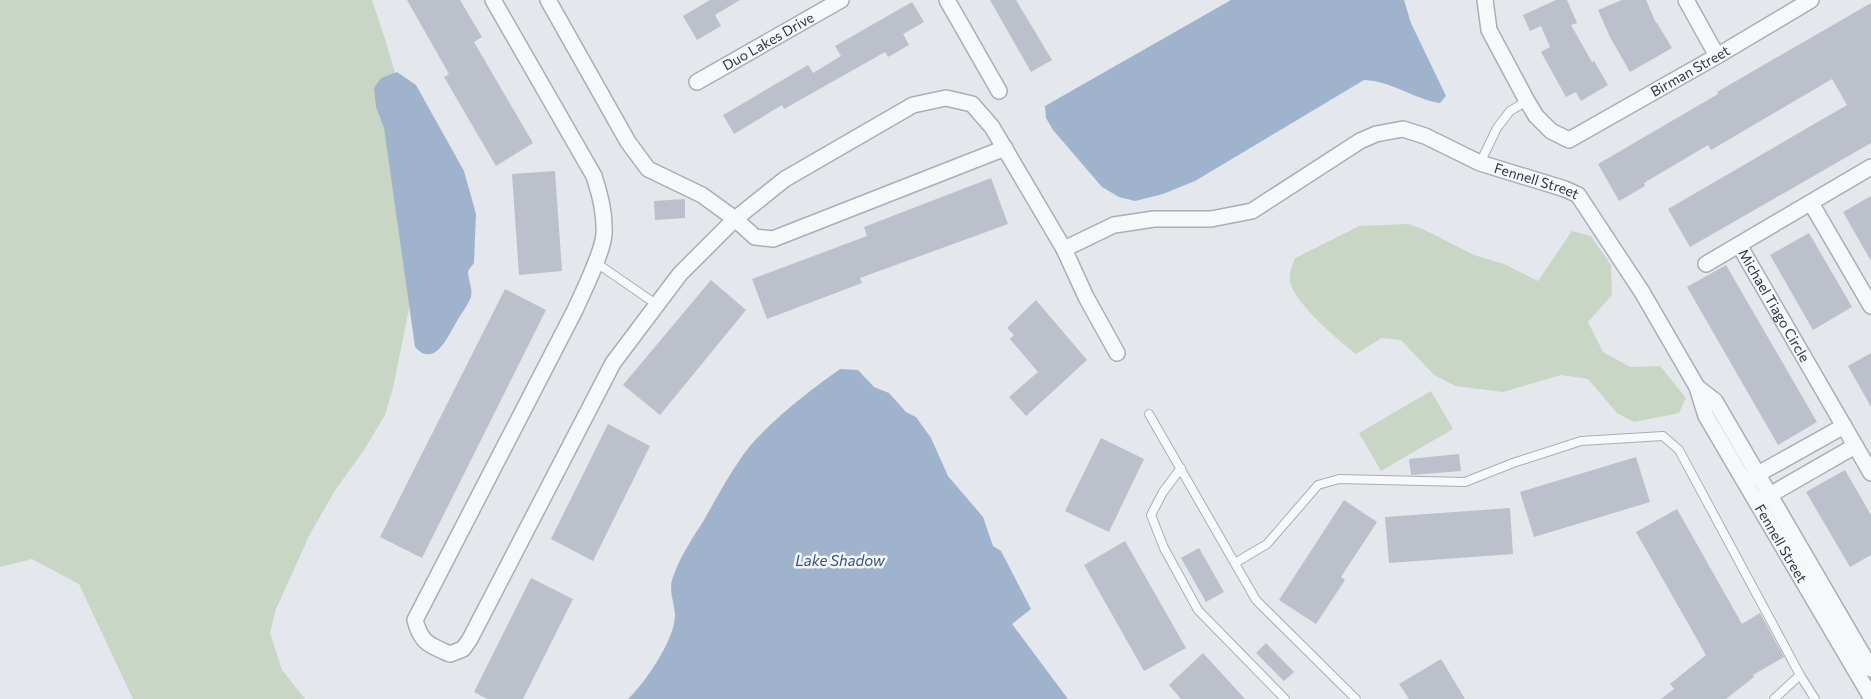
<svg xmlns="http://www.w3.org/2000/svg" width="1871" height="699" font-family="Commissioner,sans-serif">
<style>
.green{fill:#c9d6c5}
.water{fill:#9fb4cc}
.building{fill:#bbc0ca}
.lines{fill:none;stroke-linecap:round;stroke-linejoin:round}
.service-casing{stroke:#a9aeb7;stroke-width:10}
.minor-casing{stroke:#a9aeb7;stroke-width:18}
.service{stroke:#f7f8fa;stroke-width:8}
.minor{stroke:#f7f8fa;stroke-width:15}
.labels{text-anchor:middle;stroke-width:5;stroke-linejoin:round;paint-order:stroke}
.street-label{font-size:14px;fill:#2b3445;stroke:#f4f6f9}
.water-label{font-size:15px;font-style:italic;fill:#34527a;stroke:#f4f6f9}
</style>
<rect width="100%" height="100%" fill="#e4e7ec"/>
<path class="green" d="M0 0H372L385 39 401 93 410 304 393 388 385 415 364 450 334 492 310 534 276 609 270 633 282 670 305 699H133L79 584 32 559 0 567Z
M1408 224 1425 230 1474 255 1504 264 1538 281 1572 231 1591 236 1611 265 1612 295 1588 322 1603 352 1630 367 1660 366 1686 398 1679 413 1634 422 1617 413 1588 379 1561 375 1503 392 1455 386 1434 375 1401 340 1382 338 1356 354C1339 341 1293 302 1290 281 1289 273 1292 266 1295 258L1359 226Z
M1431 391 1453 429 1381 471 1359 433Z"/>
<path class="water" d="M1231 0H1404L1411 23 1446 96 1440 103C1413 99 1392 81 1364 80L1195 181 1163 194 1135 201 1119 197 1102 187 1053 130 1046 118 1045 106Z
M397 72 416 85 464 171 476 214 474 263 468 271C468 280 473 288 471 297 468 305 461 314 457 321 448 336 435 369 415 347L384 128 376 107 374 88 381 78Z
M840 369 858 370 874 387 889 393 906 412 916 417 931 438 948 476 983 517 993 546 1001 551 1031 609 1012 624 1068 699H628C645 683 676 638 675 614 674 603 669 590 672 580 679 558 692 539 704 520 716 499 727 478 741 458 762 427 809 391 840 369Z"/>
<path class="building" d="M407 0H460L482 37 474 42 533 143 496 166 444 77 449 74Z
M710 0H740L715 15 721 26 697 40 683 16Z
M990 0H1016L1052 60 1031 72Z
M1556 0H1567L1577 23 1571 25 1592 62 1594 61 1608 85 1581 101 1576 92 1566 97 1541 52 1550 47 1541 26 1530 31 1523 15Z
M1622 0H1646L1656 23H1657L1672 48 1630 72 1610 37 1598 10Z
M912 2 924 22 903 34 909 45 888 57 885 52 784 109 782 105 734 134 723 115 808 65 813 73 841 56 835 46Z
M1871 3V143L1690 247 1668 209 1847 105 1832 79 1711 150 1708 145 1644 183 1645 186 1619 201 1598 164 1718 94 1717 92Z
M555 171 562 271 519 275 512 174Z
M991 178 1008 224 860 278 862 283 767 319 752 279 867 236 864 227Z
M1871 196V261L1843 212Z
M685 199V218L655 220 654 201Z
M1809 233 1852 307 1813 330 1770 255Z
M1726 265 1817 422 1778 445 1687 287Z
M711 280 746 310 660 415 623 385Z
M505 289 546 310 422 558 380 537Z
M1036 300 1087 360 1026 416 1009 397 1038 372 1010 339 1014 335 1007 328Z
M1871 353V407L1848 366Z
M608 424 650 446 593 561 551 539Z
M1101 438 1144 459 1109 532 1065 511Z
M1459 454 1461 471 1411 475 1409 459Z
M1636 457 1650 502 1534 537 1520 492Z
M1845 470 1871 515V555L1850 567 1806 492Z
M1344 500 1377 522 1341 577 1345 580 1316 624 1279 600Z
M1510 508 1513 554 1389 563 1385 517Z
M1677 509 1742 624 1760 613 1784 657 1753 675 1754 677 1726 699H1661L1674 689 1670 684 1706 655 1636 532Z
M1125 541 1186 648 1144 671 1084 565Z
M1199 548 1224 592 1206 602 1181 558Z
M531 578 573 599 523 699H487L474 692Z
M1266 643 1294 672 1284 681 1256 653Z
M1203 653 1245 699H1181L1169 685Z
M1441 659 1465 699H1409L1399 684Z"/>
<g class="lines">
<defs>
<path id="service" d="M1480 163 1497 128 1510 111 1527 101
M595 262 656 304
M1149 414 1256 600 1356 699
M1181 468 1163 492 1151 515 1164 548 1198 610 1285 699
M1235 563 1267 544 1318 485 1339 479 1465 482 1513 463 1581 441 1663 436 1679 450 1800 675 1815 699
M1774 699 1800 675"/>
<g id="minor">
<path d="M493 0 594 176C600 195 605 213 604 234 603 252 583 292 575 310L415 620C421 643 429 645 450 654L463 649 470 639 613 363 680 274 735 219 785 179 913 105 946 98 972 104 992 127 1064 249 1086 297 1117 353"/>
<path d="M548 0 628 142 648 169 702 195 735 219 755 237 773 239 1005 148"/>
<path d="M947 0 999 91"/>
<path id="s1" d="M1485 0 1489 30 1527 101 1536 116 1551 131 1569 140 1717 56 1811 0"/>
<path d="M1686 0 1717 56"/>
<path id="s2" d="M697 82 841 0"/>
<path d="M1811 203 1871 306"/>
<path id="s3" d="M1739 245 1871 473"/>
<path id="s4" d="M1064 249 1114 225 1154 219H1211L1252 211 1360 141 1376 134 1403 129 1425 136 1480 163 1565 189 1578 195 1642 292 1697 387 1706 416 1871 697"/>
<path d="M1706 264 1871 167"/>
<path d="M1697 387 1715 401 1871 669"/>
<path d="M1749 479 1844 426"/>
<path d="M1761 500 1855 446"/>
</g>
</defs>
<use href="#service" class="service-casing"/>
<use href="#minor" class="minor-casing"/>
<use href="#service" class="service"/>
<use href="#minor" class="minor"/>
</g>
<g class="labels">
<g class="street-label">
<text dy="5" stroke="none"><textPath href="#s2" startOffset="82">Duo Lakes Drive</textPath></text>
<text dy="5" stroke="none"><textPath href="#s1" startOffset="309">Birman Street</textPath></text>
<text dy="5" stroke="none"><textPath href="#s4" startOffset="512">Fennell Street</textPath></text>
<text dy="5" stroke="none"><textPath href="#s3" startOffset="70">Michael Tiago Circle</textPath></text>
<text dy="5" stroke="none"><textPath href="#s4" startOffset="960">Fennell Street</textPath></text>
</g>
<g class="water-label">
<text x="840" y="566">Lake Shadow</text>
</g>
</g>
</svg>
